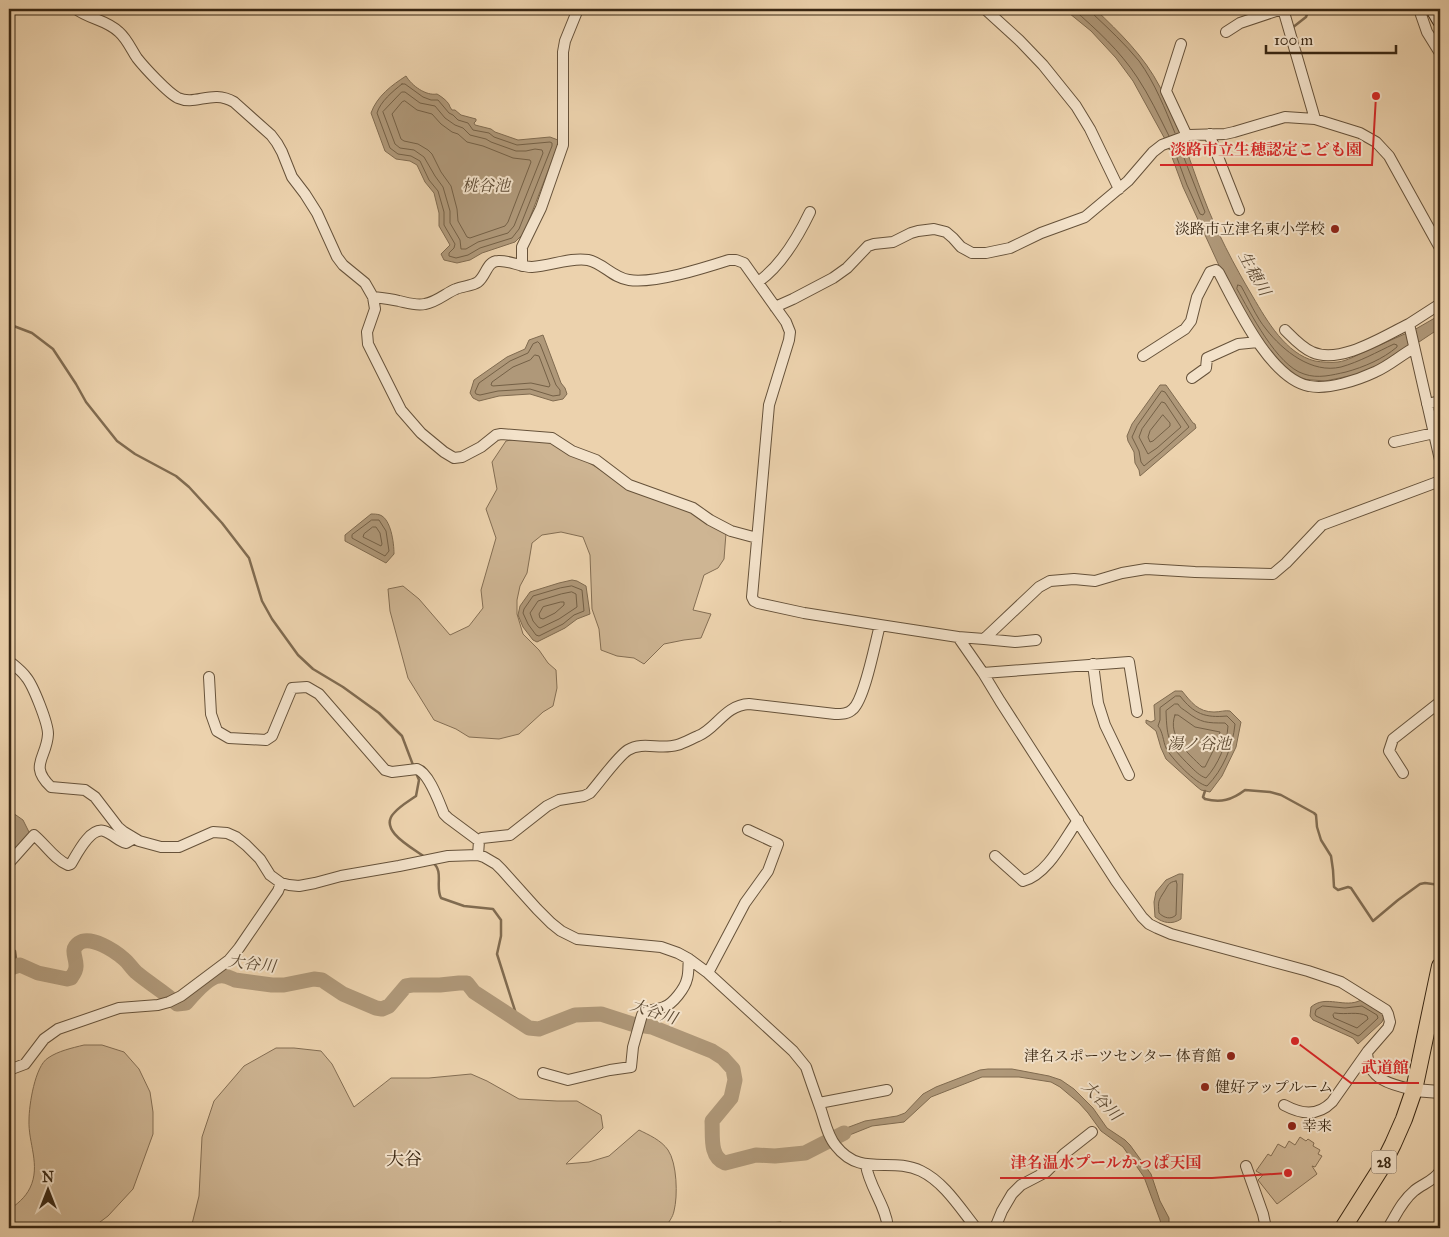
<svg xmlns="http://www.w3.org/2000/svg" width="1449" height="1237" font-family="'IM FELL Great Primer','Noto Serif JP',serif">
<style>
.green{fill:#ceb593;stroke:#846e53}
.water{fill:#af9879;stroke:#806b50}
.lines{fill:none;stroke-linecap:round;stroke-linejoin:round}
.shore{stroke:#746046;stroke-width:1}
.stream{stroke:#806b50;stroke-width:2.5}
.river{stroke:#af9879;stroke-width:15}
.minor-casing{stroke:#66523a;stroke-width:12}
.tertiary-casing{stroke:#66523a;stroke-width:14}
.secondary-casing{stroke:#392713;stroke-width:16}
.trunk-casing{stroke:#392713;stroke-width:18}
.minor{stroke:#f3e2ca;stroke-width:10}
.tertiary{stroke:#f3e2ca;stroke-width:12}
.secondary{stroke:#f3e2ca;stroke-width:14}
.trunk{stroke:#ecd2ad;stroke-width:16}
.poi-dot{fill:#8f2418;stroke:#f3e2ca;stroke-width:2}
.labels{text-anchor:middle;stroke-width:4;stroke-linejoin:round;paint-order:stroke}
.shield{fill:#f3e2ca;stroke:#715f4a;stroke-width:1}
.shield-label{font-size:14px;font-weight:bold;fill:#392713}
.poi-label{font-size:15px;fill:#392713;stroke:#f3e2ca;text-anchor:end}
.water-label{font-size:16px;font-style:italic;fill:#5c4932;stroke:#f3e2ca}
.quarter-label{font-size:18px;fill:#392713;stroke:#f3e2ca}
.leader{fill:none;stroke:#d62828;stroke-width:2}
.callout-dot{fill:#d62828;stroke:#f3e2ca;stroke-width:2}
.callout-label{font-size:16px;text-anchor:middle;font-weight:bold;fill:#d62828;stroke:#f3e2ca;stroke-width:4;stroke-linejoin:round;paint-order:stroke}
</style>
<rect width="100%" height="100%" fill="#ecd2ad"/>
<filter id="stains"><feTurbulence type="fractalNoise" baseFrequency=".004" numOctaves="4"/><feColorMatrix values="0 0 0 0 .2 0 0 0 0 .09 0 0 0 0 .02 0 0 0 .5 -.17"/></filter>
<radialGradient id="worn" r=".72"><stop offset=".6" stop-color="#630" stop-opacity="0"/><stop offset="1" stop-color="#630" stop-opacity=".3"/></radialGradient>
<path class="green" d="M521 438 556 444 596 467 630 490 693 512 726 533 724 559 718 568 704 575 693 610 711 614 701 638 684 640 664 644 644 664 634 658 617 656 601 650 599 629 592 609 590 555 583 537 561 532 542 535 532 543 527 573 520 586 517 600V614L523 634 539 650 548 663 556 670 557 688 553 706 543 712 519 734 499 739 469 737 456 729 434 720 408 678 390 611 388 589 403 586 419 599 450 635 469 626 483 608 481 590 496 538 486 509 497 489 492 462 506 441Z
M84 1045H102L124 1052 139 1069 150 1092 153 1112V1134L133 1189 108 1216 92 1228H9V1210C17 1204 25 1198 30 1188 41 1165 28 1143 29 1120 29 1105 35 1066 48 1058 58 1051 72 1048 84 1045Z
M276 1048H294L321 1051 332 1064 354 1107 391 1078H429L471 1074 487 1081 519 1099 557 1101H577L601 1115 603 1128 566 1164 589 1162 609 1156 639 1130C649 1135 661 1140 668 1150 677 1163 678 1196 674 1211 673 1217 668 1223 665 1228H191L199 1196 202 1137 214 1101 244 1066Z
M1300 1137 1306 1141 1308 1139 1314 1143 1313 1146 1320 1150 1318 1154 1322 1156 1315 1167 1312 1166 1317 1174 1277 1204 1258 1180 1263 1175 1256 1171 1268 1154 1271 1156 1278 1144 1285 1148 1289 1141 1295 1145Z
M781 1222 789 1228H753L759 1224Z"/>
<path class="water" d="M1064 9H1095C1120 33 1144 56 1160 87 1178 122 1189 159 1203 196 1216 231 1234 265 1253 297 1267 321 1286 354 1315 361 1322 362 1330 363 1338 362 1347 361 1357 355 1366 351 1380 345 1393 339 1407 333L1409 342V347L1377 366 1359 374 1325 381 1301 379 1291 373 1282 365 1265 346 1222 272 1183 187 1166 141 1133 81 1116 58 1091 31Z
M406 76C412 86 426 96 437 94 442 97 449 102 450 107L452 110H455L461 115 476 119V121L474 123 475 125 491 129 495 132 518 140 550 137 558 140V145L524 233 515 242 482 253 470 260 457 263 444 260 441 254 450 245 439 226V213L434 193 425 182 417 165 410 161 396 159 385 151 371 113C377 96 392 85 406 76Z
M1440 315V328L1416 344 1414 330Z
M543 335 561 383 565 388 567 394 563 399 553 401 530 394 499 396 479 401 473 398 470 393 474 380 507 357 525 349 529 340Z
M1160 385H1166L1193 423 1195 424 1196 428 1140 476 1139 470 1135 463 1134 452 1128 441 1127 436 1132 424Z
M371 514C374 514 377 514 380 515 391 519 394 543 394 554L386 563 345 541V535Z
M572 580 577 581 586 586 590 614 577 619 565 628 537 642 533 640 523 627 518 615 520 606 530 592 559 583Z
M1175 691H1182C1191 702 1198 712 1214 712 1220 712 1225 710 1230 711L1241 722 1236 747 1222 776 1210 792 1201 790 1196 786 1166 759 1161 748 1156 731 1146 723V720L1151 722 1155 720 1154 705Z
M9 775 10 785V807L13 813 23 820 30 834 9 858Z
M1179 874H1183L1181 919C1172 925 1163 923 1155 917L1154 902 1156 892 1166 880Z
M1361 1000 1382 1012 1384 1017 1382 1022 1358 1044 1353 1038 1313 1020 1310 1016 1311 1007C1326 994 1345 1009 1361 1000Z
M988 1069H1012L1049 1076 1061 1080 1074 1089 1093 1108 1107 1128 1125 1140 1130 1145 1151 1174 1160 1201 1169 1218V1228H1162L1160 1220 1144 1177 1123 1147 1101 1131 1088 1113 1079 1103 1060 1087 1051 1082 1019 1077H982L931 1097 904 1122 872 1126 837 1140 833 1133 865 1121 897 1116 905 1113 923 1094 936 1087 980 1070Z"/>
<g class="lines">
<path class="shore" d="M1073 9C1096 29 1120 51 1137 77 1149 95 1159 116 1169 136
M1092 9 1093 14C1109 29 1125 44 1139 61 1155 83 1165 109 1175 133
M402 84H405L423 97 431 100H438L449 113 453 115 458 120 468 123 473 130 489 133 494 137 517 145 550 142 552 143V146L519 229 512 238 480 248 468 255 456 258 449 256V253L454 248 455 244 444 225V212L438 191 429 180 420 161 411 156 398 154 390 148 377 113C380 102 393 91 402 84Z
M402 92H405L420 103 435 106 445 118 455 125 463 128 470 135 486 139 491 142 516 151H526L535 149 542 150 543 153 514 226 508 233 478 242 466 249H461L460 240 450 223V211L443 187 435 176 424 157 414 150 400 148 395 144 383 112Z
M405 101 417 110 432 114 441 124 452 132 458 134 467 142 483 146 513 158 530 160 531 162 508 222 505 226 470 238 467 237 458 221 457 209 451 186 441 172 432 154 428 150 418 144 404 141 401 139 392 114 402 102Z
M1173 147 1187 185 1200 214 1203 215 1205 212 1179 145
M1238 285 1241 286C1249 300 1256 317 1266 329 1283 351 1312 374 1341 367 1359 362 1377 352 1394 344L1397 345V347C1383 359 1364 367 1346 372 1332 375 1318 379 1304 374 1277 366 1250 312 1237 289Z
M538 342 540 344 556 385 560 390V395L553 396 530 389 498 391 480 395 476 394 475 392 479 383 510 361 528 353 533 344Z
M535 355 539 356 550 385 549 387 531 383 493 386 491 385 492 382 513 367 530 360Z
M1162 391 1165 392 1189 427 1161 452 1144 466 1141 462 1139 451 1132 437 1137 426Z
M1162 402 1165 403 1181 427 1157 448 1148 454 1139 437 1142 429Z
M1163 415 1170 423V426L1153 441 1150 442 1148 437 1150 431Z
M372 520H379L386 531 389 551 385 556 352 538V535Z
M373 527H376L380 533 382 544 381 546 363 537 364 534Z
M572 586 582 590 584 611 574 615 563 624 539 636 536 635 528 624 523 613 524 609 533 596 560 588Z
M572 592 576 594 577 607 559 619 540 628 538 627 533 621 530 613 538 601 561 594Z
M561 602H564V605L555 613 543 619 540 618 539 614 543 607Z
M1176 696H1180C1194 714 1205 718 1227 716L1235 724C1233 746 1223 770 1207 786 1196 784 1171 758 1166 748 1163 741 1163 732 1158 726L1160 720V708Z
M1175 704H1178C1180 708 1183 709 1187 712 1201 723 1207 723 1225 723L1228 726C1227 744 1218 765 1206 778 1200 776 1195 771 1190 766 1169 745 1167 741 1166 711Z
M1175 715H1178L1195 727 1220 732 1218 741 1205 767H1202C1188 753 1167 736 1175 715Z
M1176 881 1177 884 1176 915C1171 920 1164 918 1159 913 1158 902 1158 901 1164 892 1168 886 1168 882 1176 881Z
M1323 1006 1345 1008 1362 1006 1377 1015 1378 1018 1360 1035 1358 1036 1316 1016 1315 1014 1316 1010Z
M1335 1013C1346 1015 1358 1011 1367 1016L1368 1019 1357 1028 1334 1018 1333 1015Z"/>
<path class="stream" d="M1292 30V28L1306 17 1309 9
M9 291 11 299V325L32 333 53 349 76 384 86 402 117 441 135 454 176 476 189 487 222 523 249 558 262 601 272 619 298 655 313 669 343 687 379 713 402 736 413 765
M416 773 419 780 416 796C409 801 400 806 394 813 377 831 415 849 426 858
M1205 791 1203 797 1205 799C1221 803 1232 800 1245 790L1270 792 1281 795 1314 813 1316 815 1317 827 1321 840 1331 856 1333 870 1334 887 1338 890 1348 887 1351 888 1373 921 1398 900 1420 884 1425 883 1440 885
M433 863C444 871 435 887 441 898L464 906 493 909 501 920V936L497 954 518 1020
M9 947 15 951 17 966"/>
<path class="river" d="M9 971 10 968 20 965 38 973 67 979 71 978C73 975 76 971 76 967 77 958 69 950 79 943 91 935 115 951 124 959 129 963 132 969 137 973 150 984 165 992 177 1004L186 1003C193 995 209 976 220 976 225 975 230 978 235 980L272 985H284L314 979 322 980 343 994 376 1008 382 1009 389 1006 406 986 412 985H440L459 983H467L474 992 529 1028 539 1029 575 1015 601 1014 632 1024 652 1027 712 1051 723 1058 733 1069 735 1080 731 1098 712 1121C713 1135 709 1157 725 1163L756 1155 775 1156 805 1153 844 1133"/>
<defs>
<path id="minor" d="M76 9C89 19 107 20 119 32 127 39 131 49 137 58 144 67 168 93 178 98 196 106 212 89 234 102L271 135 277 143 282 152 292 177 305 194 317 213 337 257 343 265 365 283 373 297 375 309 367 332 368 344 401 410 421 433 444 452 454 458 462 457 481 447 496 435 501 434 552 438 572 451 596 460 629 485 693 508 710 520 731 531 757 538
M985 9 1019 40 1043 65 1076 106 1090 129 1119 189
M1283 9 1315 119
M1419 9 1427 32 1440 53
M1226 32 1240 23 1282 9
M1181 44 1166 91 1187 136
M1210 134 1211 139 1239 210
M522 266V247L541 208 563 145V52L565 41 578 9
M758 282C781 266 798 237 810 212
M373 297C382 298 391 299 399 301 408 303 416 306 425 304 437 302 446 293 456 289 463 286 472 286 478 282 486 276 487 261 498 261 509 260 520 267 532 267 551 266 570 257 588 260 603 263 613 278 629 280 654 284 704 268 729 260H736L744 263 786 322 790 332 789 340 769 405 752 597 754 601 758 603 804 613 880 625 958 637 984 639 1039 587 1050 581 1074 579 1095 581 1122 573 1146 569 1195 572 1273 574 1286 563 1322 525 1440 481
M1440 304 1409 324 1440 460
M775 307 793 299 833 278 847 268 868 246 874 244 893 242 911 233 918 231 934 229 946 232 953 238 961 247 972 253H986L1010 248 1041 233 1085 217 1128 181 1153 152 1162 145 1189 135 1225 134 1234 132 1285 117 1315 119 1360 133 1376 142 1389 156 1440 248
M1285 330C1293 338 1302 348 1312 352 1340 365 1384 336 1409 324
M1143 356 1185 329 1191 321 1197 297 1210 272 1216 270 1219 273C1236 305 1270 379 1309 386 1328 390 1358 380 1375 372 1389 366 1401 355 1414 348
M1192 378 1206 368 1207 358 1238 344 1258 342
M1427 404 1440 401
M1394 442 1434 433
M958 637 983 673 1000 701 1116 881 1142 917 1149 924 1157 928 1171 934 1308 971 1341 982 1386 1010 1388 1014 1390 1022 1388 1028 1368 1051 1332 1102C1317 1117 1301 1114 1284 1105
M984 639 1015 642 1036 640
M9 661C15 666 22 671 26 677 33 685 48 723 48 734 47 758 28 765 51 787L85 790 95 797 118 827 124 832 139 841 161 847H179L213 832 227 833 236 837 246 845 260 859 270 875 281 883 289 885 299 886 315 883 341 876 399 866 448 856 478 855 484 857 496 864 502 870 537 909 551 923 561 931 577 939 661 947 678 953 689 959 708 973 793 1051 806 1067C811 1082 816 1096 821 1110 825 1122 828 1137 836 1146 861 1178 891 1156 921 1171 944 1182 960 1208 976 1228
M1093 664 1098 703 1105 725 1129 775
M983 673 1129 662 1137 712
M209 677 211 714 217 731 229 738 266 740 272 736 292 688 307 687 319 694 385 770 392 772 417 769C429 773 439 802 444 814L448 818 479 841
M1403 773 1389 751 1393 739 1440 702
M478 855 479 841 482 838 510 835 547 806 559 800 584 796 590 793C599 783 618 756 628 750 643 741 660 750 677 745 684 743 691 739 698 736 716 729 725 705 749 704L835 714C842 714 848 714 853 709 865 698 875 643 880 625
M995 856 1023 881C1047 875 1064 840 1078 820
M9 863 34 835C46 845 54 859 68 865L71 864C77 854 90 827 104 831 113 834 118 841 126 843L133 839
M708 973 745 903 768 871 778 844 748 830
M1367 1053C1368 1080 1392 1085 1414 1090
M9 1070 25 1064 44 1039 58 1029 119 1008 158 1005 169 1002 181 996 229 960 239 948 278 891 281 883
M543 1073 568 1080 610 1070 631 1067 633 1047 642 1015C649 1009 656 1010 664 1007 673 1004 685 988 687 979 689 973 688 965 689 959
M819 1103 887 1090
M866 1165C869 1187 886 1205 888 1228
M1246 1166 1263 1214 1266 1228
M995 1228 1002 1211 1012 1194 1021 1185 1046 1172 1064 1154 1092 1132
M1388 1228C1396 1215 1402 1201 1414 1191 1422 1184 1434 1181 1440 1171"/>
<path id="tertiary" d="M1414 1090 1440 1092"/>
<path id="secondary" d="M1433 9 1440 21"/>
<path id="trunk" d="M1343 1228 1381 1168 1393 1144 1404 1119 1414 1090 1440 966"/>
</defs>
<use href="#minor" class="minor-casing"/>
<use href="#tertiary" class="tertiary-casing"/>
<use href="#secondary" class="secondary-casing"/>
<use href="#trunk" class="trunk-casing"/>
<use href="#minor" class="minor"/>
<use href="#tertiary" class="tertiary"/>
<use href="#secondary" class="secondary"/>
<use href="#trunk" class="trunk"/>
</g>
<g class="poi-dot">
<circle cx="1335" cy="229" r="5"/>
<circle cx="1231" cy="1056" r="5"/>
<circle cx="1205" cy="1087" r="5"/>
<circle cx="1292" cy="1126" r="5"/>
</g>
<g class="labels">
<rect class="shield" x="1371.5" y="1150.5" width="25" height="23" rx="4"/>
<g class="shield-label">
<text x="1384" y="1167">28</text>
</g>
<g class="poi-label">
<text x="1325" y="234">淡路市立津名東小学校</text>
<text x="1221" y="1061">津名スポーツセンター 体育館</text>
<text x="1215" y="1092" text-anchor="start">健好アップルーム</text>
<text x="1302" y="1131" text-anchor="start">幸来</text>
</g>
<g class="water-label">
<text x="486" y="191">桃谷池</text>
<text transform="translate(1255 273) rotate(61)" y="6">生穂川</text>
<text x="1199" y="749">湯ノ谷池</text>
<text transform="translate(252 963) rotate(7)" y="6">大谷川</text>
<text transform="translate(654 1011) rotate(18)" y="6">大谷川</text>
<text transform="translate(1102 1100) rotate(46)" y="6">大谷川</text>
</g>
<g class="quarter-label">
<text x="404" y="1165">大谷</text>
</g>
</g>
<path class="leader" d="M1376 96L1372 165H1160M1295 1041L1351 1083H1419M1288 1173L1212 1178H1000"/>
<g class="callout-dot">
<circle cx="1376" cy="96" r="5"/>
<circle cx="1295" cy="1041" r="5"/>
<circle cx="1288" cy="1173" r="5"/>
</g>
<g class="callout-label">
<text x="1266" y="155">淡路市立生穂認定こども園</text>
<text x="1385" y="1073">武道館</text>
<text x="1106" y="1168">津名温水プールかっぱ天国</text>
</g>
<rect width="1449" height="1237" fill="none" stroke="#ecd2ad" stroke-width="30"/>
<rect x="10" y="10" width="1429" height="1217" fill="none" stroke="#392713" stroke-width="2.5"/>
<rect x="15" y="15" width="1419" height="1207" fill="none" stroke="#392713"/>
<g transform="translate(48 1190)" stroke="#f3e2ca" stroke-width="4" paint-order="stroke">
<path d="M0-4L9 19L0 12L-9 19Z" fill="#392713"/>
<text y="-8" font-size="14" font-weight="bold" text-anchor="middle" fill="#392713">N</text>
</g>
<path d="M1266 45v8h130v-8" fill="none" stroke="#392713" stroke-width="2.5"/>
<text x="1274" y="45" font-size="15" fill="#392713" stroke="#f3e2ca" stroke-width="4" paint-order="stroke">100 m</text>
<rect width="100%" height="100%" filter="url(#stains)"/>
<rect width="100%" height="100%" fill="url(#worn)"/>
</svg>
